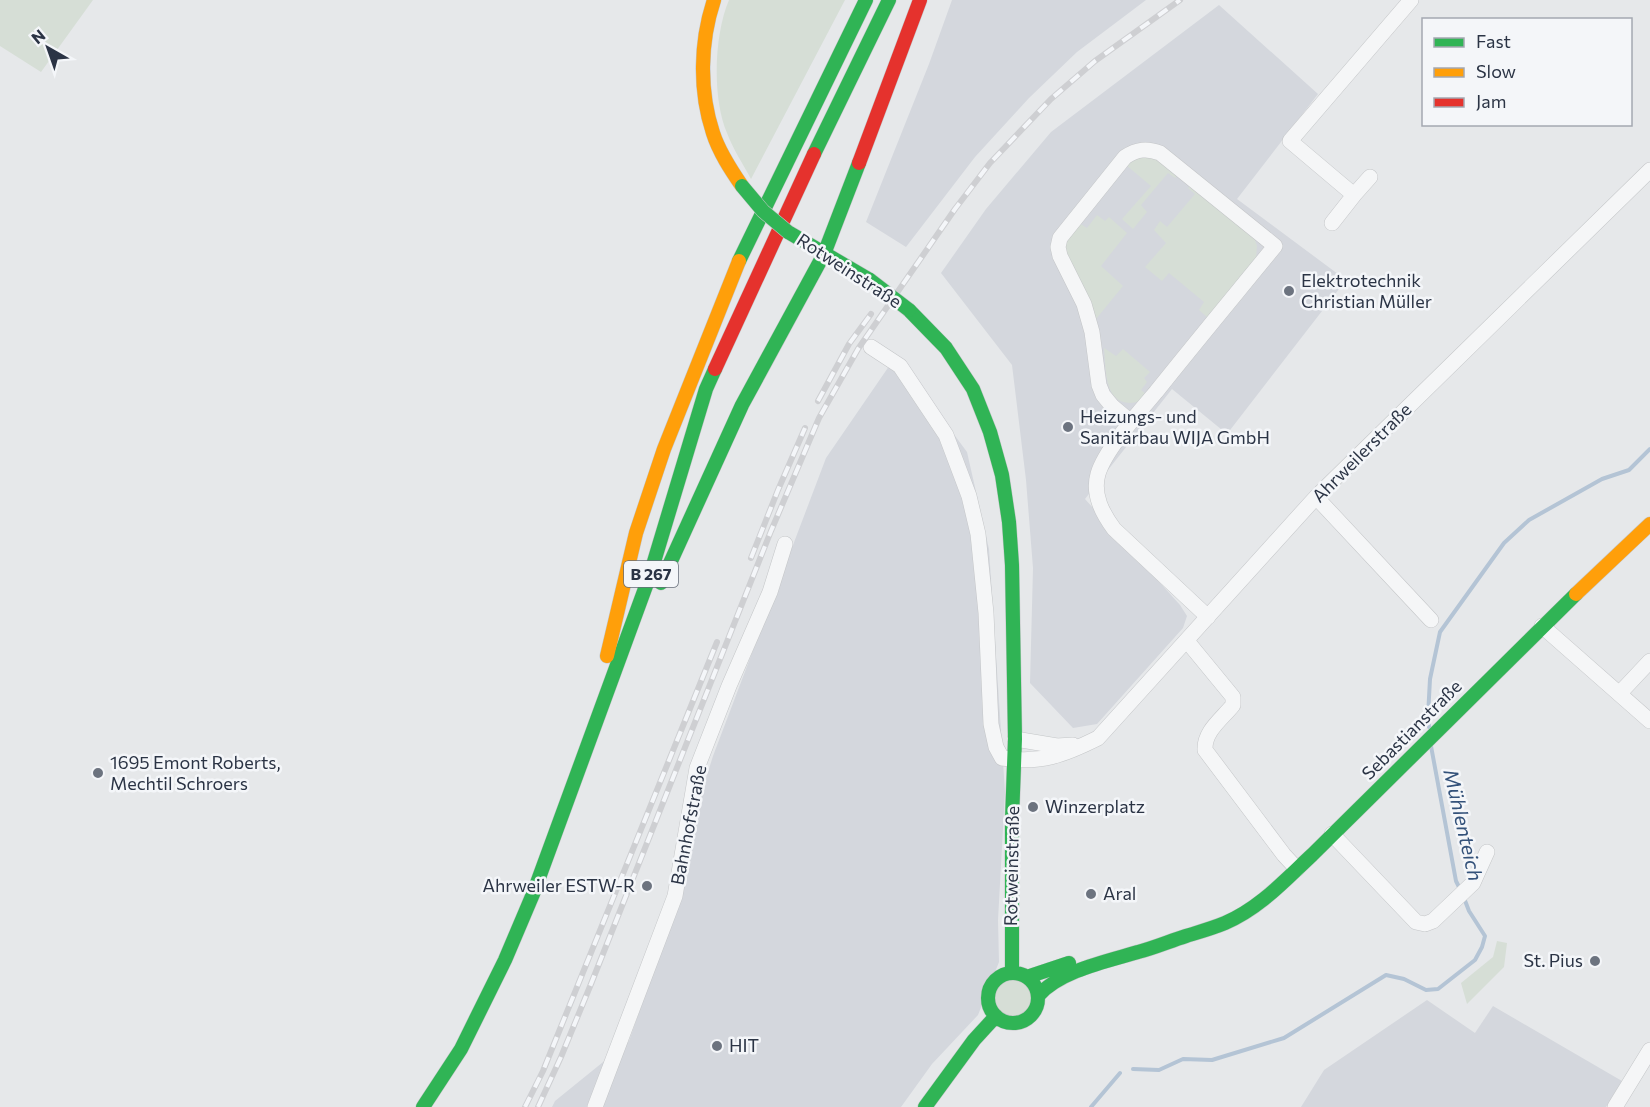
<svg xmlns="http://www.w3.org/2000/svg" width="1650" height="1107" font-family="Commissioner,sans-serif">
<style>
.built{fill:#d4d7dd}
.green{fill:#d6ded6}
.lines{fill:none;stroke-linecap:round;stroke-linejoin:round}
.stream{stroke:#b4c4d5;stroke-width:4}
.street-casing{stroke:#c4c6c8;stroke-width:16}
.fast-casing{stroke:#c4c6c8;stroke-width:15}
.slow-casing{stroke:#c4c6c8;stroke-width:15}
.jam-casing{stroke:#c4c6c8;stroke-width:15}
.street{stroke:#f5f6f7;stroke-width:15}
.fast{stroke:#30b455;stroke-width:14}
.slow{stroke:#ff9f0a;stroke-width:14}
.jam{stroke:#e5322d;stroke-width:14}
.rail-casing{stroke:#cecfd2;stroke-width:6}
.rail{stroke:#f4f6f9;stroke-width:4;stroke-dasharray:11;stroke-linecap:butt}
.fast-bridge-casing{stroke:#c4c6c8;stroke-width:15;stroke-linecap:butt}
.fast-bridge{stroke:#30b455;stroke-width:14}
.poi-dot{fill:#6c737f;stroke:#f4f6f9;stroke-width:2}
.labels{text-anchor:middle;stroke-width:5;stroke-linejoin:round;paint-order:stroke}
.shield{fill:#f4f6f9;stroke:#676e7b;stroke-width:1.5}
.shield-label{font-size:16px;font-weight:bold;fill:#2b3445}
.street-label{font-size:18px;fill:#2b3445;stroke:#f4f6f9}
.poi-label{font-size:18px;fill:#2b3445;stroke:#f4f6f9;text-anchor:start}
.water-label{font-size:20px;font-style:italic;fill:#34527a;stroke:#f4f6f9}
</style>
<rect width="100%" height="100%" fill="#e6e8ea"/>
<path class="built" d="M952 0H1146L1077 52 1029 98 975 157 906 247 866 222 929 64Z
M1219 5 1318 94 1237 199 1346 280 1227 434 1172 389 1085 499 1180 605 1187 616 1183 628 1097 724 1073 728 1030 683 1033 568 1026 480 1012 365 941 273 986 209 1051 132Z
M896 356 967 452 989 549 1005 792 998 920 999 962 978 1015 932 1064 901 1107H552L555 1101 629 1041 688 874 693 820 713 756 826 458Z
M1427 1000 1475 1033 1493 1006 1622 1081 1606 1107H1301L1324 1070Z"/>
<path class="green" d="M0 0H93L41 72 0 46Z
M729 0H845L751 179C743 164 733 149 727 133 712 98 714 35 729 0Z
M1148 157 1157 160 1177 176 1175 178 1168 173 1141 205 1147 212 1133 229 1122 219 1151 186 1126 165 1137 158Z
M1191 185 1254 237 1257 246 1256 260 1208 318 1199 310 1204 302 1169 273 1162 281 1145 267 1166 243 1154 230 1160 221 1167 227 1195 194 1188 188Z
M1097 215 1105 221 1109 217 1127 233 1101 266 1123 286 1096 319 1066 252C1064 239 1071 232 1079 223L1087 228Z
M1104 348 1116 356 1123 349 1150 372 1144 378 1147 382 1141 390 1146 394C1142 400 1137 403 1130 403 1103 403 1106 365 1104 348Z
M1497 941 1507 943 1504 967 1467 1004 1461 983 1493 957Z
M992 998a20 20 0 1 1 40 0a20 20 0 1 1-40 0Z"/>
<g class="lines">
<path class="stream" d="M1429 727 1428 716 1430 679 1440 632 1504 543 1529 520 1602 479 1629 470 1650 449
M1431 746 1456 881 1460 889
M1133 1069 1159 1070 1183 1059 1212 1060 1284 1038 1386 975 1404 979 1426 990 1438 989 1475 960 1482 947 1485 936 1469 911 1464 898
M1091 1107 1120 1073"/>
<defs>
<path id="street" d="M1354 195 1370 177
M1332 223 1354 195 1290 141 1411 0
M871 347 900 366 946 435 969 496 978 534 986 613 991 724 996 747 1002 758C1041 764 1064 755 1098 738L1316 497 1650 170
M1131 422 1112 406 1103 395 1099 385 1092 332 1084 304 1060 256 1058 247 1060 238 1125 157C1137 149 1147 148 1160 153L1275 246C1235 295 1195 343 1156 392 1139 412 1105 450 1098 474 1092 495 1103 514 1114 529L1208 617
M1316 497 1431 620
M1542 626 1650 721
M1187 641 1233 697V705C1222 719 1204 731 1205 750L1284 855 1297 869
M1619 694 1650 661
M1015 739 1057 746 1073 745
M1332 834 1416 922 1425 924 1433 921 1473 883 1487 852
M595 1107 675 896 697 768 729 686 770 592 785 544
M1615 1107 1650 1050"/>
<path id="fast" d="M814 154 889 0
M788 232 870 280
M739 261 866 0
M909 310 946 348 973 389 990 432 1002 475 1009 522 1012 565 1015 739 1012 819V973
M661 583 742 405 824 254 859 163
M988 998a25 25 0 1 1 50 0a25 25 0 1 1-50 0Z
M1027 977 1069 963
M1038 996C1059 971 1108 961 1138 952 1154 948 1170 941 1186 936 1199 932 1213 928 1225 923 1260 908 1285 880 1312 855L1576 594
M423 1107 461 1049 505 960 533 894 650 575 706 389 715 369
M925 1107 974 1040 996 1016"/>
<path id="slow" d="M714 0C700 42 699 91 713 133 719 152 731 170 742 186
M1576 594 1650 524
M607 656 636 533 664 449 739 261"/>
<path id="jam" d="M859 163 920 0
M715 369 814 154"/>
</defs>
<use href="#street" class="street-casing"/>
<use href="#fast" class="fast-casing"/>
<use href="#slow" class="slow-casing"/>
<use href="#jam" class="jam-casing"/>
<use href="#street" class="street"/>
<use href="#fast" class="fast"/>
<use href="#slow" class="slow"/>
<use href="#jam" class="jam"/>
<defs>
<path id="rail" d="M818 401 849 344 871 314
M751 558 778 490 805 428
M525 1107 543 1071 717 642
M538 1107 561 1057 591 984 771 531 819 418 858 349 955 209 990 163 1051 99 1095 61 1180 0"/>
</defs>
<use href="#rail" class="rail-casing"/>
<use href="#rail" class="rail"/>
<defs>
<path id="fast-bridge" d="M742 186 763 211 788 232
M870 280 909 310"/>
</defs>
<use href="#fast-bridge" class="fast-bridge-casing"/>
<use href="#fast-bridge" class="fast-bridge"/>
</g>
<g class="poi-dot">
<circle cx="1289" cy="291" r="6"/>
<circle cx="1068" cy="427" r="6"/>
<circle cx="98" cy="773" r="6"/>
<circle cx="1033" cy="807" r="6"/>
<circle cx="647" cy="886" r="6"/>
<circle cx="1091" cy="894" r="6"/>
<circle cx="1595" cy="961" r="6"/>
<circle cx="717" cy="1046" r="6"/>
</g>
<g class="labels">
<rect class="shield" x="624" y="561" width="54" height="26" rx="4.5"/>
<g class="shield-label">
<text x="651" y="580">B 267</text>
</g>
<g class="street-label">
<text transform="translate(849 271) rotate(33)" y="6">Rotweinstraße</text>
<text transform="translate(1362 453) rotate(-45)" y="6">Ahrweilerstraße</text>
<text transform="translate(1412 730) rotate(-45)" y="6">Sebastianstraße</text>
<text transform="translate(689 825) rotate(-79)" y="6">Bahnhofstraße</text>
<text transform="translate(1012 866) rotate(-89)" y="6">Rotweinstraße</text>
</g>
<g class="poi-label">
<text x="1301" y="287">Elektrotechnik<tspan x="1301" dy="21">Christian Müller</tspan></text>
<text x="1080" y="423">Heizungs- und<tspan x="1080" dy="21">Sanitärbau WIJA GmbH</tspan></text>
<text x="110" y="769">1695 Emont Roberts,<tspan x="110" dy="21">Mechtil Schroers</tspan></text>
<text x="1045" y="813">Winzerplatz</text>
<text x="635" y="892" text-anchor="end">Ahrweiler ESTW-R</text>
<text x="1103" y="900">Aral</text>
<text x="1583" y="967" text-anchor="end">St. Pius</text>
<text x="729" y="1052">HIT</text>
</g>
<g class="water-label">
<text transform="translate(1463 825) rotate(77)" y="7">Mühlenteich</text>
</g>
</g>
<rect x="1422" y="18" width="210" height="108" fill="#f4f6f9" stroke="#a4a8b1" stroke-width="1.5"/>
<rect x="1434" y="38" width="30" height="9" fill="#30b455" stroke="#a4a8b1" stroke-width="1.5"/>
<text x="1476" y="48" font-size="18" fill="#2b3445">Fast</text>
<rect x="1434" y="68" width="30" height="9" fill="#ff9f0a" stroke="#a4a8b1" stroke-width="1.5"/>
<text x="1476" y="78" font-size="18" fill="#2b3445">Slow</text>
<rect x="1434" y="98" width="30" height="9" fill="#e5322d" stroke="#a4a8b1" stroke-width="1.5"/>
<text x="1476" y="108" font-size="18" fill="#2b3445">Jam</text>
<g transform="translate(48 48) rotate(320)" stroke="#f4f6f9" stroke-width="4.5" paint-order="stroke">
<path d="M0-4.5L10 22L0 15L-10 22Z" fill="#2b3445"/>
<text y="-9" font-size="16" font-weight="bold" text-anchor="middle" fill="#2b3445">N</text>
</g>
</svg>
